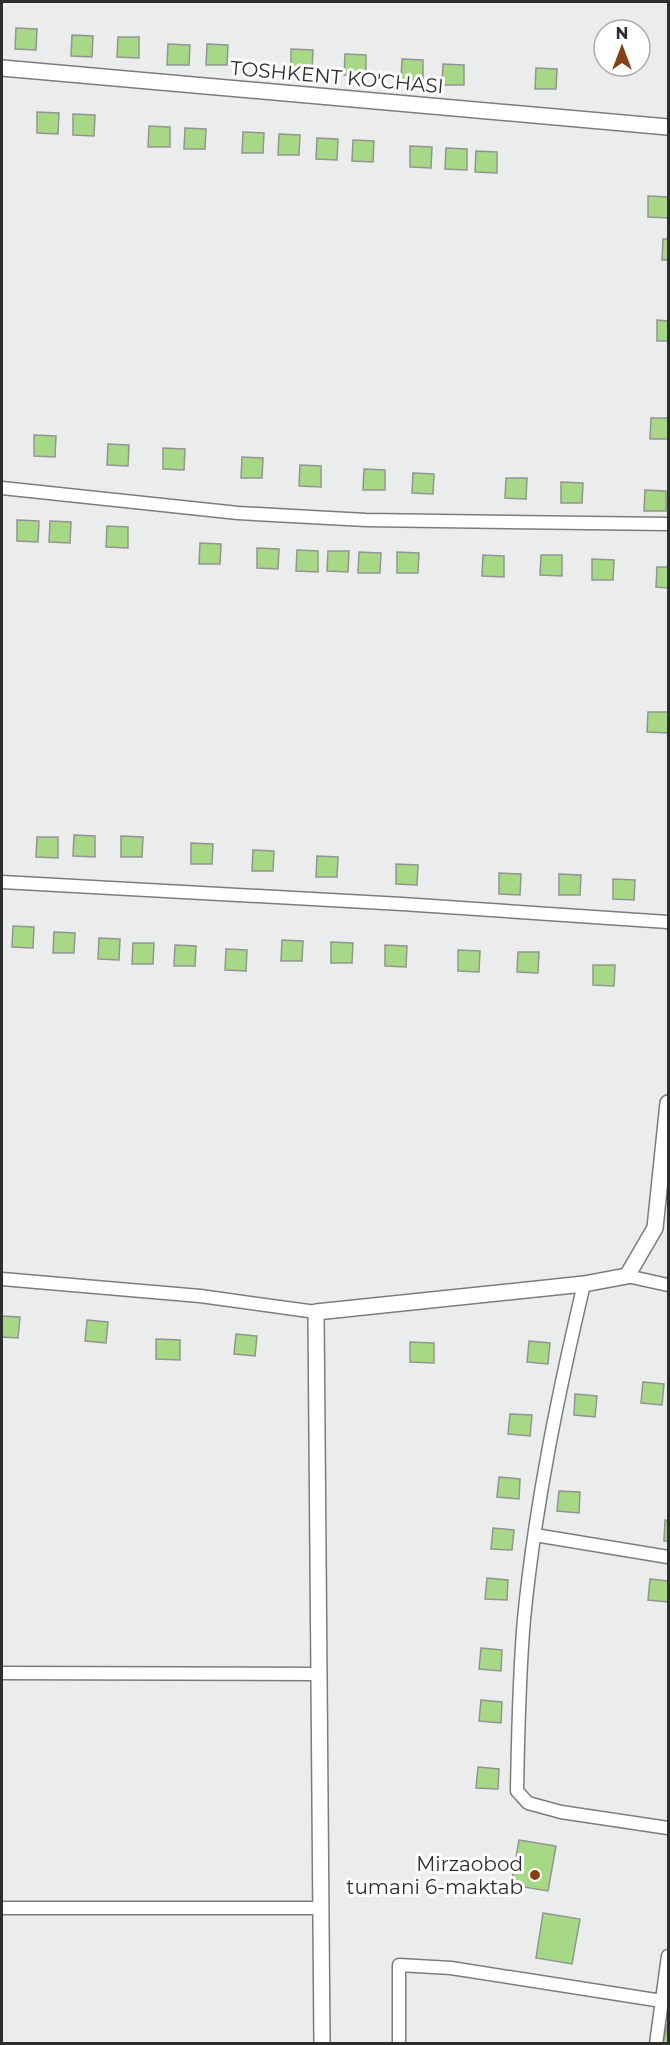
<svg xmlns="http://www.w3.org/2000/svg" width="670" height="2045" font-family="Montserrat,sans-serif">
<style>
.building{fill:#a7d885;stroke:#939592;stroke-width:1.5}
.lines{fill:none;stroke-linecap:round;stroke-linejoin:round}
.minor-casing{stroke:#7b7d7b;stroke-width:15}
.tertiary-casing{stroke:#7b7d7b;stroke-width:18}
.minor{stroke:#fff;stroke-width:12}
.tertiary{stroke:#fff;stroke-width:15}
.poi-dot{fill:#864216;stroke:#fff;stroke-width:2}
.labels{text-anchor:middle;stroke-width:6;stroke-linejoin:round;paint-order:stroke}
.street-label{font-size:20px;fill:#2d2f2e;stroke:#fff}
.poi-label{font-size:20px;fill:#2d2f2e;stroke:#fff;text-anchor:end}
</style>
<rect width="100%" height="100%" fill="#eaedeb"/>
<path class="building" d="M16 28 37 29 36 50 15 49Z
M72 35 93 36 92 57 71 56Z
M118 37H139V58L117 57Z
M168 44 190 45 189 65H167Z
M207 44 228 45 227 65H206Z
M291 49 313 50 312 71 291 70Z
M345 54 366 55V75H344Z
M402 59 423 60V80H401Z
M443 64 464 65V85H442Z
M536 68 557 69 556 89H535Z
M37 112 59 113 58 134 37 133Z
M73 114 95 115 94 136 73 135Z
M149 126 170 127V147H148Z
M185 128 206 129 205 149H184Z
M243 132 264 133 263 153H242Z
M279 134 300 135 299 155H278Z
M317 138 338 139 337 160 316 159Z
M353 140 374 141 373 162 352 161Z
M410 146 432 147 431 168 410 167Z
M446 148 467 149V170L445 169Z
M476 151 497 152V173L475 172Z
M648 196 668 197V218L648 217Z
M663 239H668V260H662Z
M657 320 668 321V341H657Z
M651 418H668V439H650Z
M34 435 56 436 55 457 34 456Z
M108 444 129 445 128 466 107 465Z
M163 448 185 449 184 470 163 469Z
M242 457 263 458 262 478H241Z
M300 465 321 466V487L299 486Z
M364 469 385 470V490H363Z
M413 473 434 474 433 494 412 493Z
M506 478H527L526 499 505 498Z
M561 482 583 483 582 503H561Z
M645 490 666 491V511H644Z
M17 520 39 521 38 542 17 541Z
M50 521 71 522 70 543 49 542Z
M107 526 128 527V548L106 547Z
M200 543 221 544 220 564H199Z
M257 548 279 549 278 569 257 568Z
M297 550 318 551V572L296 571Z
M328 551H349L348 572 327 571Z
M359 552 381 553 380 573H358Z
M397 552 419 553 418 573H397Z
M483 555 504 556V577L482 576Z
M541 555H562V576L540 575Z
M592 559 614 560 613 580H592Z
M657 567H668V588L656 587Z
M648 712H668V733L647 732Z
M74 835 95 836V857L73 856Z
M121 836 143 837 142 857H121Z
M37 837H58V858L36 857Z
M191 843 213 844 212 864H191Z
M253 850 274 851 273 871H252Z
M317 856 338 857 337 877H316Z
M396 864 418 865 417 885 396 884Z
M499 873 521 874 520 895 499 894Z
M559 874 581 875 580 895H559Z
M613 879 635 880 634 900 613 899Z
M13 926 34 927 33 948 12 947Z
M54 932 75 933 74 953H53Z
M99 938 120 939 119 960 98 959Z
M282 940 303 941 302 961H281Z
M331 942 353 943 352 963H331Z
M133 943H154L153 964H132Z
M175 945 196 946 195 966H174Z
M385 945 407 946 406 967 385 966Z
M226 949 247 950 246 971 225 970Z
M458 950 480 951 479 972 458 971Z
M518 952H539L538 973 517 972Z
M593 965H615L614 986 593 985Z
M2 1316 20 1317 18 1338 2 1337Z
M87 1320 108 1322 106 1343 85 1341Z
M236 1334 257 1336 255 1356 234 1354Z
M156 1339 180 1340V1360L156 1359Z
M529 1341 550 1343 548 1364 527 1362Z
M410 1342 434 1343V1363L410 1362Z
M643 1382 664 1384 662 1405 641 1403Z
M575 1394 597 1396 595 1417 574 1415Z
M510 1414 532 1415 530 1436 508 1434Z
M499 1477 520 1479 519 1499 497 1497Z
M559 1491 580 1492 579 1513 557 1511Z
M665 1520 668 1521V1541H664Z
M493 1528 514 1530 512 1550 491 1549Z
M487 1578 508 1580 507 1600 485 1599Z
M650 1579 668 1581V1602L648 1600Z
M481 1648 502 1650 501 1671 479 1669Z
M481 1700 502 1702 501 1723 479 1721Z
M478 1767 499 1769 498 1789 476 1788Z
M519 1840 556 1846 548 1891 511 1885Z
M543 1913 580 1919 572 1964 536 1958Z
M667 2025H668V2044H663Z"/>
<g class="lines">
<defs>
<path id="minor" d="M2 488 238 513 366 520 668 524
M2 882 402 904 668 922
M627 1276 668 1285
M2 1279 200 1296 316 1312
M584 1284C558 1394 535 1506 524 1619 519 1676 518 1734 517 1791L528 1803 561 1812 668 1828
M535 1535 668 1557
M2 1673 319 1674
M2 1908H321
M399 2044V1965L451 1968 662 2001
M656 2044 668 1956"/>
<path id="tertiary" d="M2 68 668 127
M322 2044 316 1312 584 1284 627 1276 655 1228 668 1103"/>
</defs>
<use href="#minor" class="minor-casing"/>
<use href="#tertiary" class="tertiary-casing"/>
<use href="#minor" class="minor"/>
<use href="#tertiary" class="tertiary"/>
</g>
<circle class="poi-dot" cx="535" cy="1875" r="6"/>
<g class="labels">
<g class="street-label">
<text transform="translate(337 77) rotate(5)" y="7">TOSHKENT KO'CHASI</text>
</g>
<g class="poi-label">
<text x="523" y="1871">Mirzaobod<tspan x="523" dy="23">tumani 6-maktab</tspan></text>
</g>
</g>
<rect width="670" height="2045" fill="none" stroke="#2d2f2e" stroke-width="6"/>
<g transform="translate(622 48)"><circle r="28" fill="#ffffff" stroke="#abacab" stroke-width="1.5"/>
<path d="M0-4.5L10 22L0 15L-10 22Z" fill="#864216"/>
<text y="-9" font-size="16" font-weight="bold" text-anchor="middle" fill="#2d2f2e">N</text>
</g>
</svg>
